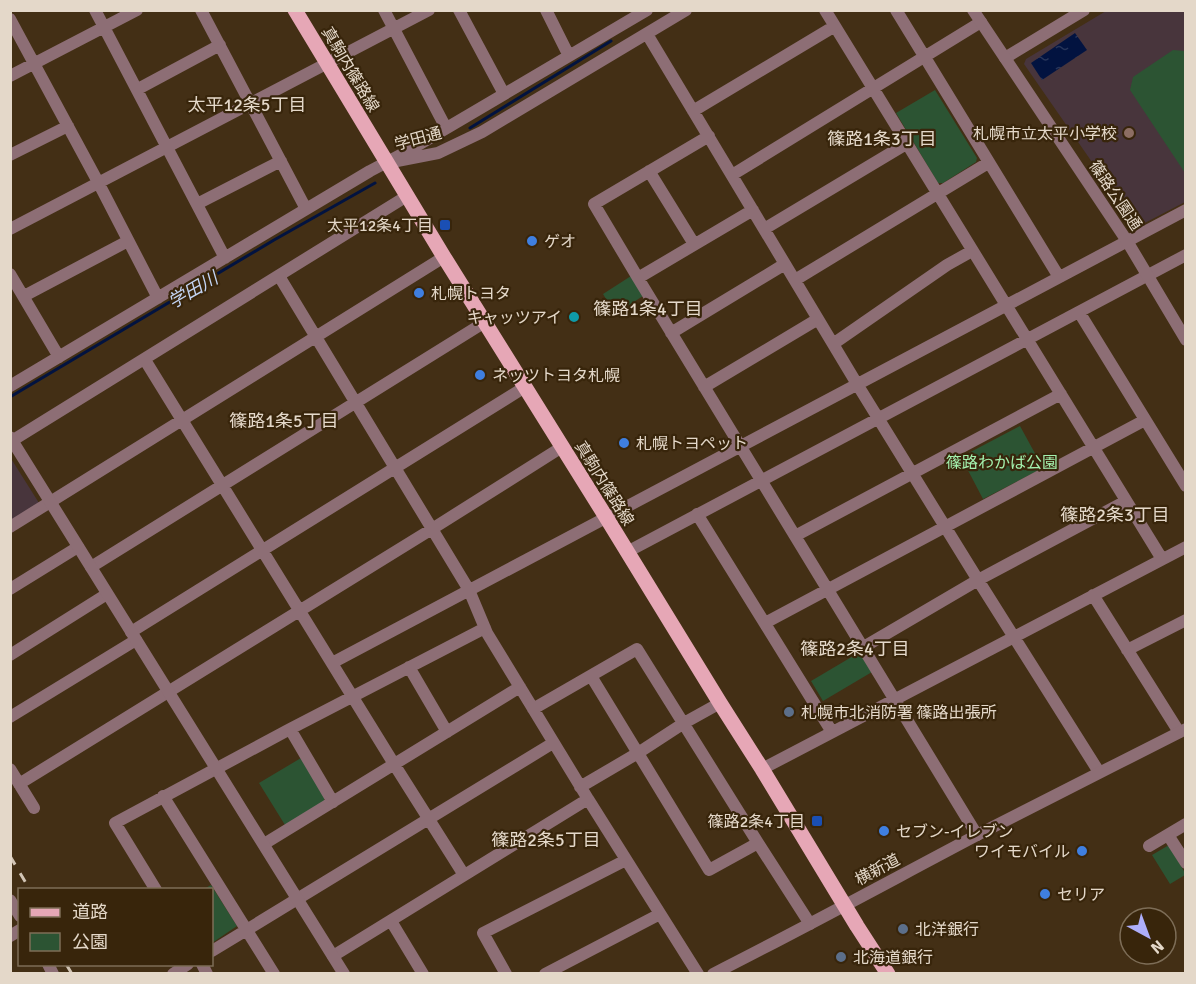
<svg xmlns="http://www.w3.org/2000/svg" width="1196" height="984" font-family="Signika,'Noto Sans JP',sans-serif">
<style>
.education{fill:#48353c}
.green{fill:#2c5433}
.water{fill:url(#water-ripples)}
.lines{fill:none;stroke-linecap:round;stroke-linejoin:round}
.stream{stroke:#021340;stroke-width:3}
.minor{stroke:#8d6e75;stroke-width:12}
.tertiary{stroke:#8d6e75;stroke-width:12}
.primary{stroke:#e6a7b6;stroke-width:15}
.rail{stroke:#d2c5b5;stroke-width:3;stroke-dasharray:10 10;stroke-linecap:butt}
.education-dot{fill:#8d6e63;stroke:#38250b;stroke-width:2}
.transit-dot{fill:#1a4fb4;stroke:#38250b;stroke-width:2}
.shop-dot{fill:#3f7fe0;stroke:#38250b;stroke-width:2}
.culture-dot{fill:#0f9aa8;stroke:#38250b;stroke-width:2}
.service-dot{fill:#5c6f8a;stroke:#38250b;stroke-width:2}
.labels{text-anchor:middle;stroke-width:4.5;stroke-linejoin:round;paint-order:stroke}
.street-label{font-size:16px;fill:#e4d8c9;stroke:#38250b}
.poi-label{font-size:16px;fill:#e4d8c9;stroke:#38250b;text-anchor:start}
.park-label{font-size:16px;fill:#a3f1ae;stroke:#38250b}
.neighbourhood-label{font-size:18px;fill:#e4d8c9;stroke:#38250b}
.water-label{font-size:18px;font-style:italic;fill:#c3d4f3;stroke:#38250b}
</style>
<defs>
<pattern id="water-ripples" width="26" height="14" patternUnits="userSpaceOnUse" patternTransform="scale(1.5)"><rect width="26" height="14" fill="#021340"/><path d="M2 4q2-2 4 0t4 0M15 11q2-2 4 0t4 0" fill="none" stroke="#27355a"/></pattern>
</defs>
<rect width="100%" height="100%" fill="#432f15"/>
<path class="education" d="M1106 11H1185V202L1137 227 1024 64 1026 59Z
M10 457 39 503 10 521Z"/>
<path class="green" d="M1173 50 1185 51V173L1130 90 1133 77Z
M935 90 977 158 976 162 943 183H938L896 113Z
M631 276 643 296 615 314 603 294Z
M1020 426 1043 468 983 499 961 457Z
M860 652 872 672 823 701 811 681Z
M301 758 324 795V802L285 825 259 783Z
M1169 845 1185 873V875L1170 884 1152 855Z
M211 885 237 926 212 943V890L204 889Z"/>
<path class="water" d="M1075 33 1087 50 1042 80 1031 63Z"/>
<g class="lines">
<path class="stream" d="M470 128 611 41
M10 397 274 240 375 183"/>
<path class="minor" d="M95 10 225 258
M201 10 306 209
M384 10 446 128
M459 10 504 94
M546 10 569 56
M825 10 1162 559
M896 10 1059 277
M10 19 98 182 158 298
M647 34 857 384 978 580 1099 772
M1005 58 1084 10
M10 76 137 10
M138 89 220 45
M693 111 835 26
M10 155 68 126
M397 161 438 153 482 132 686 10
M649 171 694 244
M732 175 981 22
M197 204 281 161
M753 210 638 278 977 835
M10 229 429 10
M764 229 906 144
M10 274 59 357
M279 276 469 590 487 633 588 799 333 956
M638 278 594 204 709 136
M795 280 988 163
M24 296 128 241
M1079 312 1186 486
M671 333 785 264
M833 344 947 265 972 251
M145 360 394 764 464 875
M10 386 370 171 406 152 647 10
M704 387 818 319
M10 442 407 196
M697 514 832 732
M10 527 444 257
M795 536 1061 394
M627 552 1186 255
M91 567 485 322
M10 589 78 547
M1093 595 1179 732
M765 623 1145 420
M131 632 525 387
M862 648 978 580 1126 501
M1127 650 1186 620
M10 655 107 594
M332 663 1186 210
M409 667 447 732
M591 676 709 870 758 843
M533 709 637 649 758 843 810 924
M10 717 136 640
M290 729 333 802
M10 769 34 808
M762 769 1186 547
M19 784 432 529 562 447
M580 787 638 753 684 723 720 703
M163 796 274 974
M588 799 698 974
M1168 835 1186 863
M264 844 520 687
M1149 846 1186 824
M156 890 115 823 290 729 485 628
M10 900 20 916
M391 921 423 974
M10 936 20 930
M212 951 553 743
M48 964 53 974
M202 964 207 974
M173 974 188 964
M506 974 483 933 626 860
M545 974 660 914"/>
<path class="tertiary" d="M973 10 1127 241 1186 340
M10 437 344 974
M713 974C802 929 890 881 979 834 1047 799 1117 764 1186 729"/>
<path class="primary" d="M295 10 444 257 606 517 720 703 762 769 857 926 888 974"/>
<path class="rail" d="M10 856 30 890
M66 964 72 974"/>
</g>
<circle class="education-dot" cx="1129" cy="133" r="6"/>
<g class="transit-dot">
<rect x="439" y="219" width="12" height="12" rx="3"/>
<rect x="811" y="815" width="12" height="12" rx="3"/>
</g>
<g class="shop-dot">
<circle cx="532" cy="241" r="6"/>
<circle cx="419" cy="293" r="6"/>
<circle cx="480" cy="375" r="6"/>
<circle cx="624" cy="443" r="6"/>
<circle cx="884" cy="831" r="6"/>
<circle cx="1082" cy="851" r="6"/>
<circle cx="1045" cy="894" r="6"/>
</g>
<circle class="culture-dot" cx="574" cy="317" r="6"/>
<g class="service-dot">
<circle cx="789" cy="712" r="6"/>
<circle cx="903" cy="929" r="6"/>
<circle cx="841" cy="957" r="6"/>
</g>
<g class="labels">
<g class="street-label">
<text transform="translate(351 69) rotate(59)" y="6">真駒内篠路線</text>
<text transform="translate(418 138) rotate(-15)" y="6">学田通</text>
<text transform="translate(1116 195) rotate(56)" y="6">篠路公園通</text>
<text transform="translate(605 483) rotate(58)" y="6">真駒内篠路線</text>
<text transform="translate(877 869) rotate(-28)" y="6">横新道</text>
</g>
<g class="poi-label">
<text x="1117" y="139" text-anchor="end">札幌市立太平小学校</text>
<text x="433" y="231" text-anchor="end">太平12条4丁目</text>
<text x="544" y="247">ゲオ</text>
<text x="431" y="299">札幌トヨタ</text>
<text x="562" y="323" text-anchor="end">キャッツアイ</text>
<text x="492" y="381">ネッツトヨタ札幌</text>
<text x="636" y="449">札幌トヨペット</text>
<text x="801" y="718">札幌市北消防署 篠路出張所</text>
<text x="805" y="827" text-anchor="end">篠路2条4丁目</text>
<text x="896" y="837">セブン-イレブン</text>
<text x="1070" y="857" text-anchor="end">ワイモバイル</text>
<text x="1057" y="900">セリア</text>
<text x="915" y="935">北洋銀行</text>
<text x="853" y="963">北海道銀行</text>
</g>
<g class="park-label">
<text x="1002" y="468">篠路わかば公園</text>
</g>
<g class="neighbourhood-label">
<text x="247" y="111">太平12条5丁目</text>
<text x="882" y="145">篠路1条3丁目</text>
<text x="648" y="315">篠路1条4丁目</text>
<text x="284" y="427">篠路1条5丁目</text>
<text x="1115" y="521">篠路2条3丁目</text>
<text x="855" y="655">篠路2条4丁目</text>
<text x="546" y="846">篠路2条5丁目</text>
</g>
<g class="water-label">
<text transform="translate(193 290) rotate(-30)" y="6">学田川</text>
</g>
</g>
<rect width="1196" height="984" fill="none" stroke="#e4d8c9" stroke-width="24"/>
<rect x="18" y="888" width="195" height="78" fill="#38250b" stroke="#7d6d57" stroke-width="1.5"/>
<rect x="30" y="908" width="30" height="9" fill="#e6a7b6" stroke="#7d6d57" stroke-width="1.5"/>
<text x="72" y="918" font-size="18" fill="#e4d8c9">道路</text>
<rect x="30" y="933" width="30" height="18" fill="#2c5433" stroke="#7d6d57" stroke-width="1.5"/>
<text x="72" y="948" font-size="18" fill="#e4d8c9">公園</text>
<g transform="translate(1148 936) rotate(139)"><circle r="28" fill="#38250b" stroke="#7d6d57" stroke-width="1.5"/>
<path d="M0-4.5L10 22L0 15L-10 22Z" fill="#aeaefa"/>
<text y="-9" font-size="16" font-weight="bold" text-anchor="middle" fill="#e4d8c9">N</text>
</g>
</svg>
